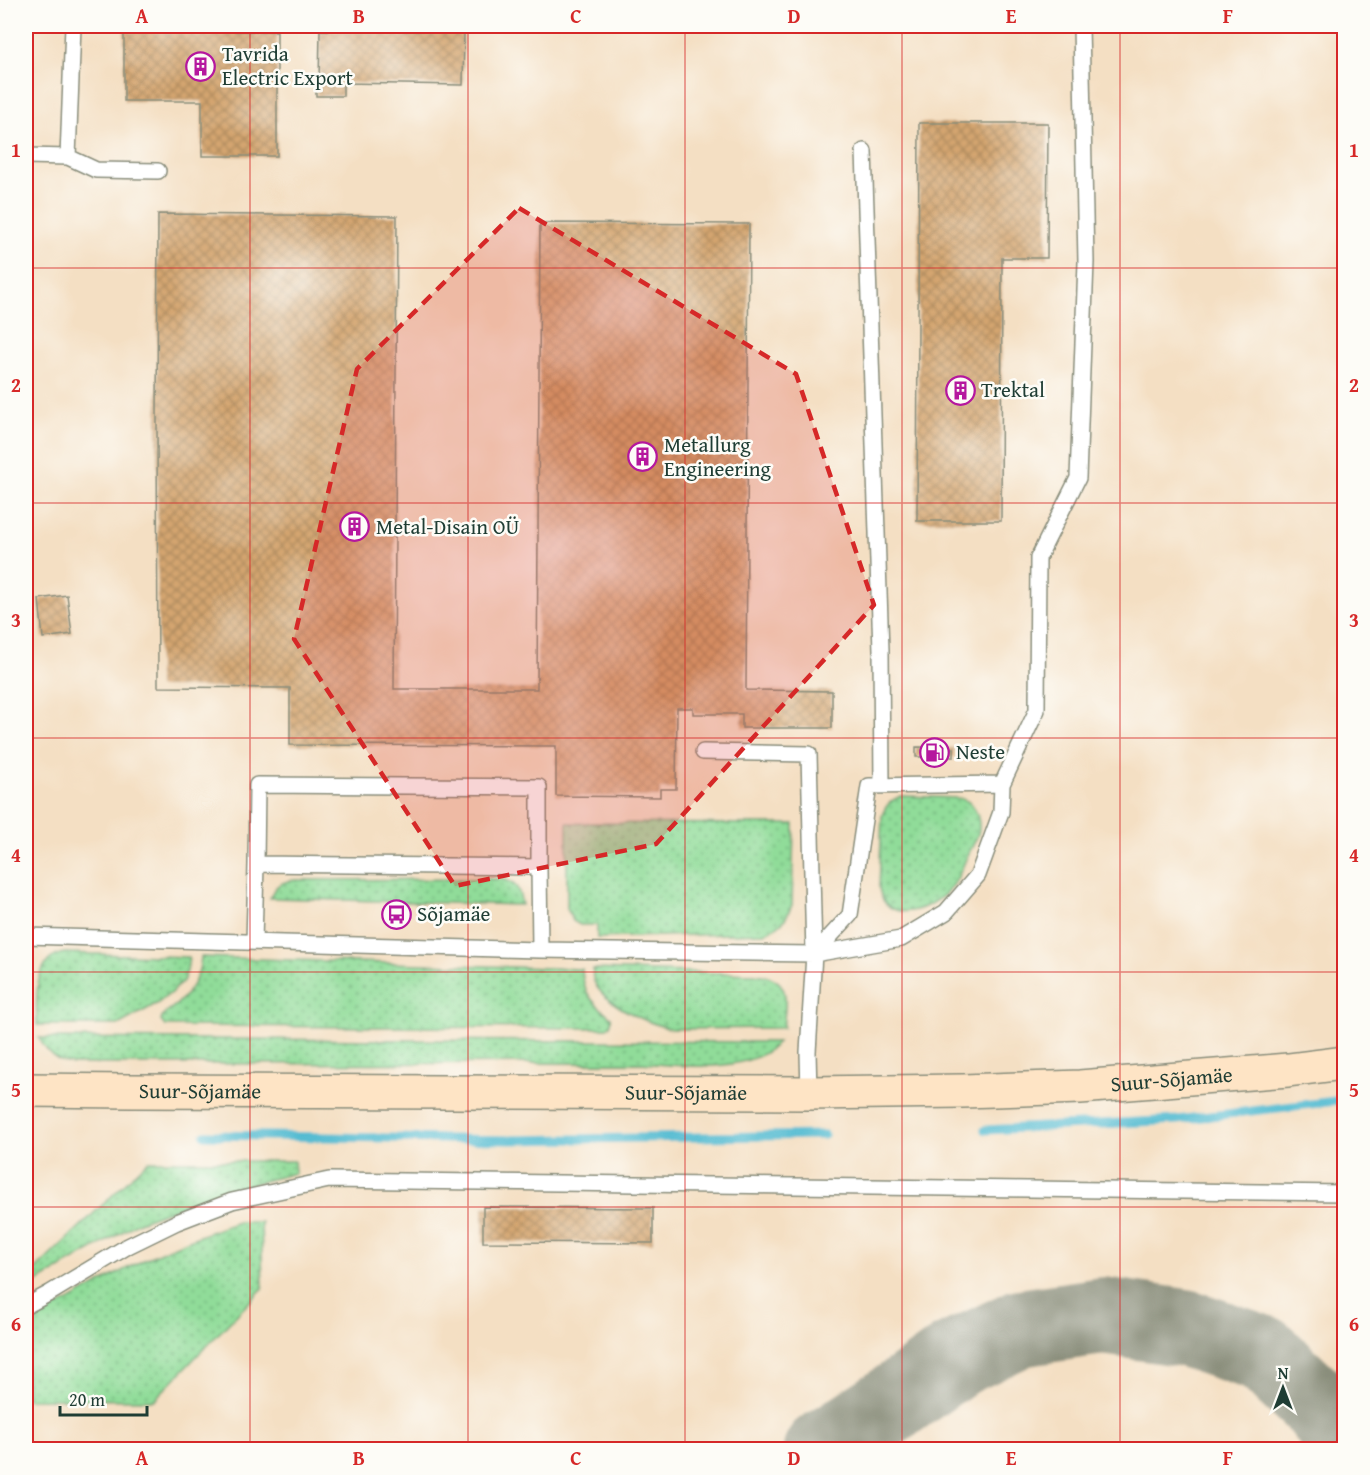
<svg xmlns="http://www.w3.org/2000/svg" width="1370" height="1475" font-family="'Gentium Book Plus',serif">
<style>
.grass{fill:url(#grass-dots);stroke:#588c66;stroke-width:1.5}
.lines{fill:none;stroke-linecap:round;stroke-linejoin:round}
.stream{stroke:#53bbd1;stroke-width:9}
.taxiway{stroke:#8a8e7c;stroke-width:78}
.building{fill:url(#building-cross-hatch)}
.lane-casing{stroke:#8a8e7c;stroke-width:18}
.secondary-casing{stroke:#8a8e7c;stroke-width:36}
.lane{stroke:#fff;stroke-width:15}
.secondary{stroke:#fee4c5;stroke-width:33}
.marked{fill:#d62828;fill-opacity:0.2;stroke:#d62828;stroke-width:4.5;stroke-dasharray:12 8;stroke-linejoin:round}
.grid{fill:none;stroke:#d62828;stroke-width:1.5;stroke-opacity:0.55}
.labels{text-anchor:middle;stroke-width:5;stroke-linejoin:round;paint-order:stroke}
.poi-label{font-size:21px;fill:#1f3d34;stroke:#fdfcf7;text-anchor:start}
.street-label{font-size:21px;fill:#1f3d34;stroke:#fdfcf7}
.neatline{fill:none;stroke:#d62828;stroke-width:2}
.grid-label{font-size:20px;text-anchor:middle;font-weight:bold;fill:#d62828}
</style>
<defs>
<pattern id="grass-dots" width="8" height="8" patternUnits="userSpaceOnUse" patternTransform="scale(1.5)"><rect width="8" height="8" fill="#90dc99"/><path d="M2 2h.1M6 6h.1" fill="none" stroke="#75b47e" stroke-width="1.8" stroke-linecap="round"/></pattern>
<pattern id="building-cross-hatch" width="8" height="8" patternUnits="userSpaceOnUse" patternTransform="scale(1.5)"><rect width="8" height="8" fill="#d4a570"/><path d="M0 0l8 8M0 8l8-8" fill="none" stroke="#ab885d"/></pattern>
</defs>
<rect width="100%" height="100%" fill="#fdfcf7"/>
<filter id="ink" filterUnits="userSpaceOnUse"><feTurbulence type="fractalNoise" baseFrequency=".0167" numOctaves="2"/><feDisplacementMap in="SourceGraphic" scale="12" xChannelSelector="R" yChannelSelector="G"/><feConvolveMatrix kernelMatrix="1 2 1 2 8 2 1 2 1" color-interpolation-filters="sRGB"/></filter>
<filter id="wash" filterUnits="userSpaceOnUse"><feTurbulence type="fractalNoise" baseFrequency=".008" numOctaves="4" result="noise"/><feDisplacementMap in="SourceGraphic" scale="24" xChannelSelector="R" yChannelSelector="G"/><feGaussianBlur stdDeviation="1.35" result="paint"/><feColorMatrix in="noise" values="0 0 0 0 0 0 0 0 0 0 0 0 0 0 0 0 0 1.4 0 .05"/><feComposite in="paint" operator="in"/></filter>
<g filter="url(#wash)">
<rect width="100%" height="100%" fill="#f4dfc3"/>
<path class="grass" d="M902 796 958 798C959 798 966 800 967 801 977 807 981 823 978 834 975 842 970 851 966 859 962 868 958 880 951 888 934 909 886 928 879 888L882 816C885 806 891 799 902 796Z
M567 823 794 824 792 905C785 922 781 926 764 933L597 938V925H580L573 921 567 908Z
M501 879C518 883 519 889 522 905L270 898C274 885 283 881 296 880Z
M65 953 189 957 187 971 183 981 172 992 158 1003 118 1025H37C36 1000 33 957 65 953Z
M201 957 582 969C583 994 592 1002 611 1017 612 1022 611 1025 607 1028L165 1026 161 1021C163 1012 170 1010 177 1004 191 991 200 976 201 957Z
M593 969 755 974C792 977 786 999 783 1028L672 1029C650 1024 599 1003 593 978 592 975 593 972 593 969Z
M39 1038 778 1042C749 1075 680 1066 641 1063L73 1064C56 1062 47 1053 39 1038Z
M148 1161H294L295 1173 221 1192 139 1222 32 1285 28 1277Z
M238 1222H261L263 1288 154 1400 26 1399V1322C56 1310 83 1292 111 1277 152 1254 194 1237 238 1222Z"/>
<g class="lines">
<path class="stream" d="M985 1130 1177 1120 1344 1100
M205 1135 509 1140 824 1135"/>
<path class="taxiway" d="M822 1450 888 1407 954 1360 1020 1328 1103 1316 1186 1328 1263 1354 1320 1407 1344 1440"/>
</g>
<g id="blocks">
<path class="building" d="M320 30 464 31 463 85 343 83V96H316V83H319Z
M124 31H277V156H202V101H124Z
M919 123H1048L1047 258H1002L1001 521H917Z
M158 214 397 216 394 689H537L540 223 749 224 746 690 832 691V728H742V714H693V708H677L676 789H660V797L556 796V746L290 745V688L158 687 157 421Z
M26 218H34V234H26Z
M67 595 72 634 43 638 39 599Z
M916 747 954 748V757H916Z
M483 1207 653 1208V1243L483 1242Z"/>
</g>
</g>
<g filter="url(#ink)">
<use href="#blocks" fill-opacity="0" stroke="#8a8e7c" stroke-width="1.5"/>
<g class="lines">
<defs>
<path id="lane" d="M864 151 881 650 882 786
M26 156 68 157 73 26
M68 157 96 170 158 171
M703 752 809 754 814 954 808 1052 809 1093
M1002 784 1037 710 1038 558 1078 478 1086 262 1081 26
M256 864 257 785 539 787V867
M26 936 540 950 814 954 901 939 946 912 978 875 1001 812 1002 784 869 786 850 915 814 954
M254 942 256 864 539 867 540 950
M26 1306 50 1293 128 1246 177 1222 232 1201 329 1180 1344 1193"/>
<g id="secondary">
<path id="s1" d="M26 1090 130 1091 809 1093 963 1091 1080 1087 1288 1070 1344 1063"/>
</g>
</defs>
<use href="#lane" class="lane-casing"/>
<use href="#secondary" class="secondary-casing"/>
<use href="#lane" class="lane"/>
<use href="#secondary" class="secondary"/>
</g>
</g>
<path class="marked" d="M519 208 796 374 874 605 656 844 455 886 294 639 357 369Z"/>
<path class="grid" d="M250 26V1450M468 26V1450M685 26V1450M902 26V1450M1120 26V1450M26 268H1344M26 503H1344M26 738H1344M26 972H1344M26 1207H1344"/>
<defs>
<symbol id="building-ring" viewBox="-11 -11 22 22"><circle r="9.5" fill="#fdfcf7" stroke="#b5179e" stroke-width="1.5"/><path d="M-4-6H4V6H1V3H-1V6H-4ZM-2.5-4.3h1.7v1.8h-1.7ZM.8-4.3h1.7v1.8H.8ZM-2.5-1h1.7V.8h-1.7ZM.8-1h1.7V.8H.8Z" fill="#b5179e"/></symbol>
<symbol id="fuel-ring" viewBox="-11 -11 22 22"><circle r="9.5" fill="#fdfcf7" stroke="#b5179e" stroke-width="1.5"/><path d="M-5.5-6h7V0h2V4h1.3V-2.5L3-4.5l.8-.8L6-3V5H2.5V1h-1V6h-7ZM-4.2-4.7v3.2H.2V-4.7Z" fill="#b5179e"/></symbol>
<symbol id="bus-ring" viewBox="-11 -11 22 22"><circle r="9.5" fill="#fdfcf7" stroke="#b5179e" stroke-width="1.5"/><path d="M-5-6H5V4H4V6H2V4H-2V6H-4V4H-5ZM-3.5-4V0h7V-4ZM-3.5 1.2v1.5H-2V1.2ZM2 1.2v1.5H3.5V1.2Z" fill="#b5179e"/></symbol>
</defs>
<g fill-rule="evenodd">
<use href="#building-ring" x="184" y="50" width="33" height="33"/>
<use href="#building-ring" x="944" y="374" width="33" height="33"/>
<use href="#building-ring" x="626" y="440" width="33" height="33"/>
<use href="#building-ring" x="338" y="510" width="33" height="33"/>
<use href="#fuel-ring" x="918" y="736" width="33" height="33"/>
<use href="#bus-ring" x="380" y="898" width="33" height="33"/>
</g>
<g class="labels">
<g class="poi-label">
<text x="222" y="61">Tavrida<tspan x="222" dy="24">Electric Export</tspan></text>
<text x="981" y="397">Trektal</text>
<text x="664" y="452">Metallurg<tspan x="664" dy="24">Engineering</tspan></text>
<text x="376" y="534">Metal-Disain OÜ</text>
<text x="956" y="759">Neste</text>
<text x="417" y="921">Sõjamäe</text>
</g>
<g class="street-label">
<text dy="7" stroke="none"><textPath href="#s1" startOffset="1146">Suur-Sõjamäe</textPath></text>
<text dy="7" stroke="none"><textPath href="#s1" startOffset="174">Suur-Sõjamäe</textPath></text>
<text dy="7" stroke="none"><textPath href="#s1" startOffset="660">Suur-Sõjamäe</textPath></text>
</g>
</g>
<rect width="1370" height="1475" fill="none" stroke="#fdfcf7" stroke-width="66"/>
<g transform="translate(1283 1388)" stroke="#fdfcf7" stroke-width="4.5" paint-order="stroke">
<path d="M0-4.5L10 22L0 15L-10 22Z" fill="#1f3d34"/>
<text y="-9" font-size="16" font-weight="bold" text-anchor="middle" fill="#1f3d34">N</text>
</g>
<path d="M60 1406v9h87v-9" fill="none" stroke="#1f3d34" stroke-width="3"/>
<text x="69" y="1406" font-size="18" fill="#1f3d34" stroke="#fdfcf7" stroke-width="4.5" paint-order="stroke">20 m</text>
<rect x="33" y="33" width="1304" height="1409" class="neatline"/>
<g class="grid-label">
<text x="142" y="23">A</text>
<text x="359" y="23">B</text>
<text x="576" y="23">C</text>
<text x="794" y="23">D</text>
<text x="1011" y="23">E</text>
<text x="1228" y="23">F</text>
<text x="16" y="157">1</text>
<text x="1354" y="157">1</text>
<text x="16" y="392">2</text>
<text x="1354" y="392">2</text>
<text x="16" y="627">3</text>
<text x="1354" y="627">3</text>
<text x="16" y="862">4</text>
<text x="1354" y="862">4</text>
<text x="16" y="1097">5</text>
<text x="1354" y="1097">5</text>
<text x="16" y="1331">6</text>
<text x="1354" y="1331">6</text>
<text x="142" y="1465">A</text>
<text x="359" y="1465">B</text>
<text x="576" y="1465">C</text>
<text x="794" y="1465">D</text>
<text x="1011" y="1465">E</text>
<text x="1228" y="1465">F</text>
</g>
</svg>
